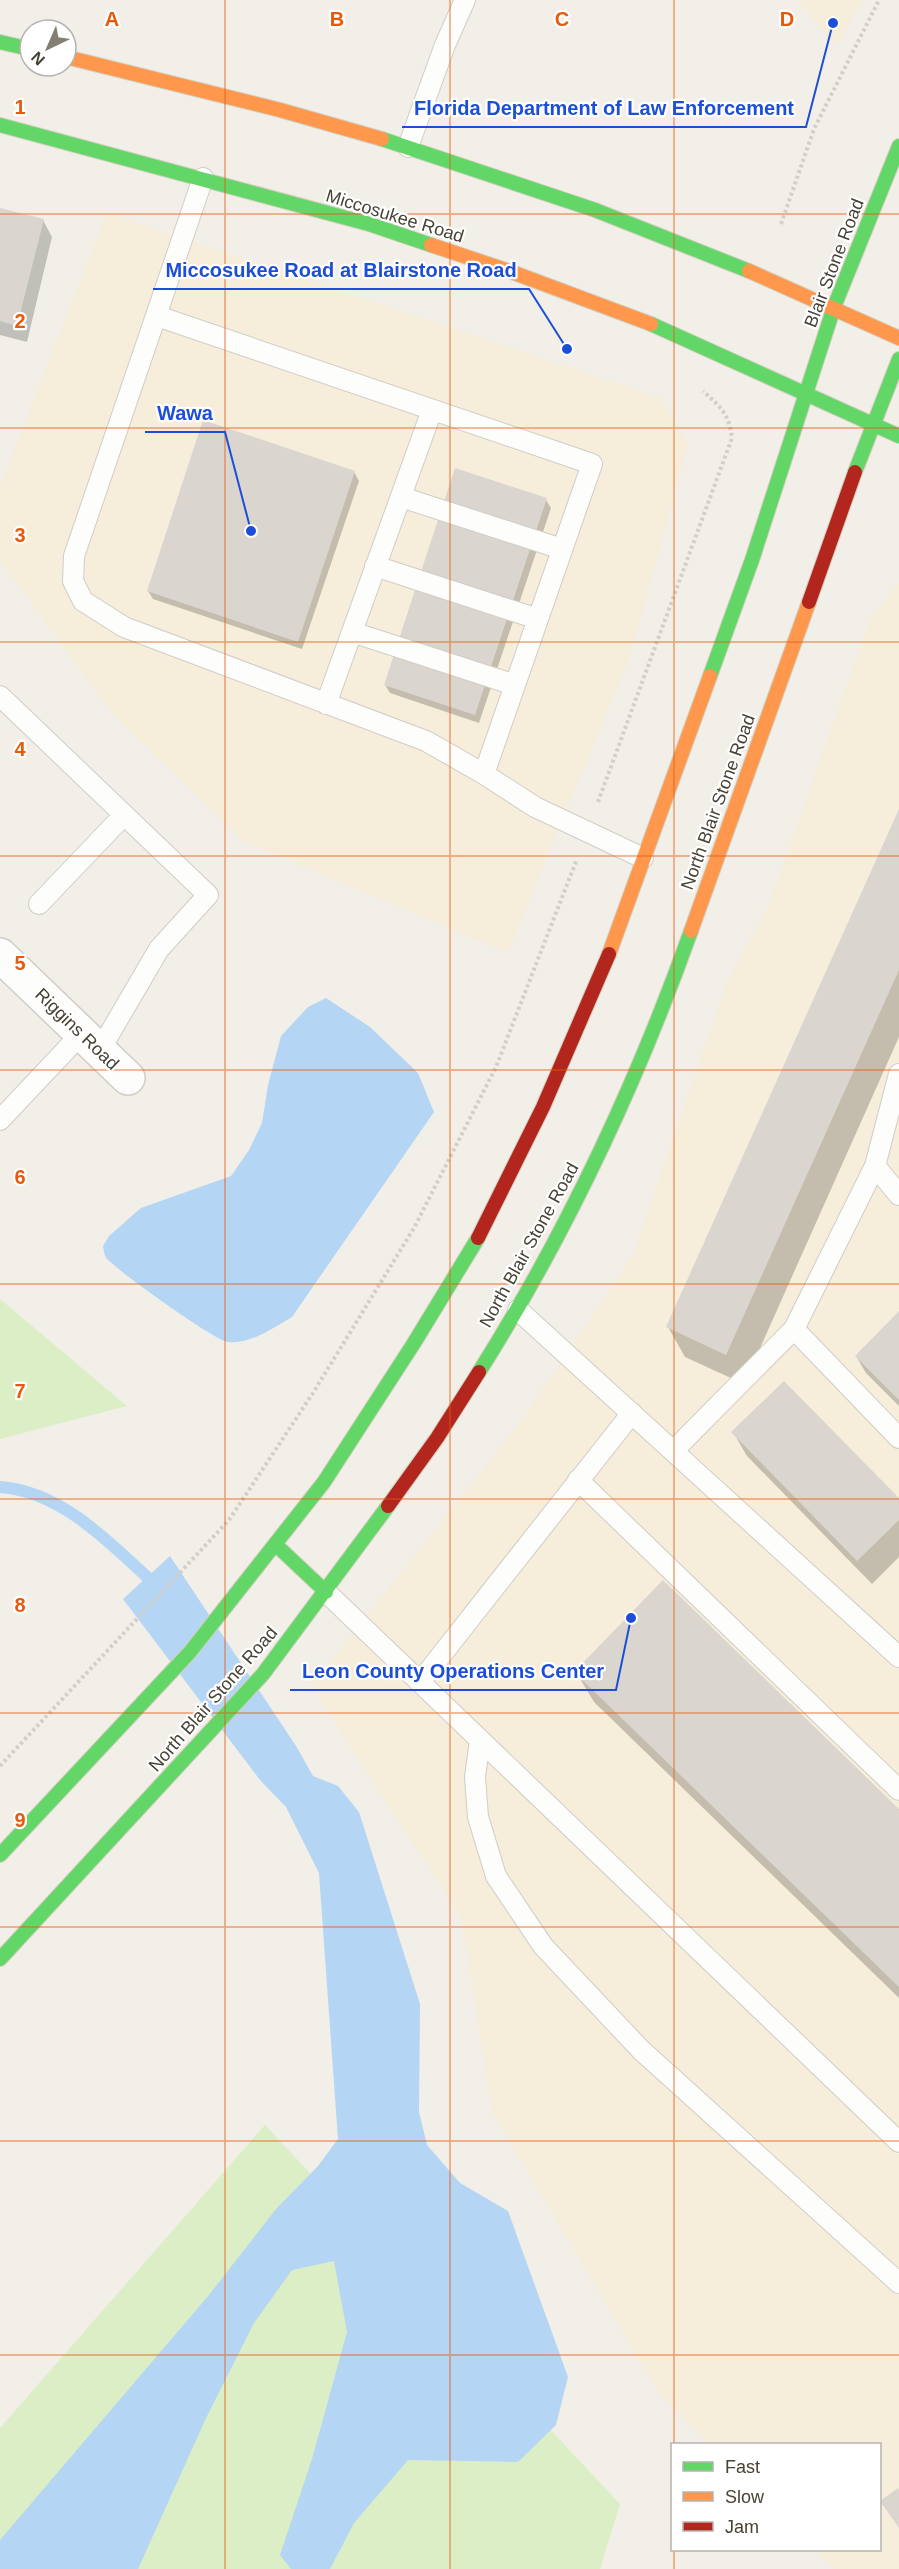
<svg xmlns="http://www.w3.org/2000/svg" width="899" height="2569" font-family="Arial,sans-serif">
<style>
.commercial{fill:#f6edda}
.green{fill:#dbeec5}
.water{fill:#b4d5f4}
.shadow{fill:#0003}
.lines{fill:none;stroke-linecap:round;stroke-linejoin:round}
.stream{stroke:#b4d5f4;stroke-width:12}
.building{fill:#dad6cf}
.lane-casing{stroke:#d0cdc6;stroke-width:22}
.street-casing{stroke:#d0cdc6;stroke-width:36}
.fast-casing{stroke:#d2cebe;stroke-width:16}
.slow-casing{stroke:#d2cebe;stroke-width:16}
.jam-casing{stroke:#d2cebe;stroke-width:16}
.path{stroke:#d2cfc9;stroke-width:4;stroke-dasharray:3 3;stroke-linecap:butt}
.lane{stroke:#fdfdfc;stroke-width:20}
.street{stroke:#fdfdfc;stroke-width:33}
.fast{stroke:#63d668;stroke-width:14}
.slow{stroke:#ff974d;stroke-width:14}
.jam{stroke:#b3261e;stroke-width:14}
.grid{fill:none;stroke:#e8590c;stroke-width:1.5;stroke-opacity:0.55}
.labels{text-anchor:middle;stroke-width:4.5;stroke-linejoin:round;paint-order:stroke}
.street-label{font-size:18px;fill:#484234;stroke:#fff}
.grid-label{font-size:20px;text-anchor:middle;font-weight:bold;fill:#e8590c;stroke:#fff;stroke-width:4.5;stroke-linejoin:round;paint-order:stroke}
.leader{fill:none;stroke:#1d4ed8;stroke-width:2}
.callout-dot{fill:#1d4ed8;stroke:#fff;stroke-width:2}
.callout-label{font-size:20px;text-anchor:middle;font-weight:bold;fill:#1d4ed8;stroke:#fff;stroke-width:4.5;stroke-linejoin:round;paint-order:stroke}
</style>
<rect width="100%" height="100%" fill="#f2efe8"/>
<path class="commercial" d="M797 0H863L836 46Z
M107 213 660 398 688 445 631 654 508 953 243 841 112 713 0 560V486Z
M899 583V2569H834L815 2550H880V2444H710L660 2395 492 2112 462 1919 311 1686 519 1424 634 1254 726 984 769 905 870 619Z"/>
<path class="green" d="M0 1299 127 1406 0 1439Z
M265 2125 620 2504 600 2569H0V2428Z"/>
<path class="water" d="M326 998 370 1027 418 1073 434 1112 292 1317C275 1327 249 1345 228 1342 212 1339 121 1273 107 1259 104 1255 104 1251 103 1246L109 1236 141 1208 231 1176 249 1150 262 1123 268 1085 281 1036 308 1007Z
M170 1556 296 1746 313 1776 338 1786 359 1812 420 2004 419 2112 427 2145 460 2183 508 2211 568 2377 556 2425 518 2462 408 2460 354 2523 330 2569H291L280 2555 312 2459 347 2332 334 2261 292 2270 254 2323 206 2418 138 2569H0V2540L209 2295 276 2209 318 2166 338 2139 319 1873 286 1807 260 1780 123 1599Z"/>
<path class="shadow" d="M0 210 43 220 52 237 27 342 0 335Z
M354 472 359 481 302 649 153 599 148 591Z
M546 500 551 508 479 723 390 693 385 685Z
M899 813V1037L744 1384 685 1357 668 1327Z
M899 1313V1406L866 1373 856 1356Z
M733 1432 899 1501V1557L872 1584 747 1456Z
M576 1672 899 1811V1998L594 1702Z"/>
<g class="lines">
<path class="stream" d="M0 1487C59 1491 106 1539 147 1577"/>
</g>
<path class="building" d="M0 208 44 219 17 326 0 321Z
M203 420 355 471 298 642 147 591Z
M455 468 547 498 475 715 384 685Z
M899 809V970L726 1355 666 1327Z
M899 1311V1400L855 1356Z
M784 1381 899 1498V1520L857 1561 731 1432Z
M663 1580 899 1809V1987L574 1672Z
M898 2488 899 2490V2528L880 2501Z"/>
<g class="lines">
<defs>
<path id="lane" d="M408 147 445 45 465 0
M203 178 74 556 73 581 83 601 124 627 426 741 484 774 535 807 643 858
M157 316 592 464 484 774
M401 497 562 549
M375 566 538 619
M352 632 515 685
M0 696 208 895 159 949 100 1050
M326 704 432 410
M39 904 124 815
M0 1120 82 1033
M875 1166 899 1195
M518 1310 899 1657
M794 1329 899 1438
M673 1451 794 1329 875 1166 899 1074
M578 1480 899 1790
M326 1592 899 2142
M420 1682 632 1413
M480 1740 475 1777 478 1817 496 1876 543 1946 641 2050 899 2283"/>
<path id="street" d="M0 955 128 1078"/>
<path id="fast" d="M0 42 30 49
M0 125 369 224 431 245
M382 139 595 210 749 271
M651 324 899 436
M855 472 899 359
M710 676 752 560 834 307 899 146
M479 1372C566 1234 636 1085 691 931
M275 1544 326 1592
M0 1855 190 1652 324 1482 414 1343 478 1238
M0 1959 263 1674 388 1506"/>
<path id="slow" d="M66 57 280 110 382 139
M431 245 509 271 651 324
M749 271 899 338
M691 931 809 602
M609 954 710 676"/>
<path id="jam" d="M809 602 855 472
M478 1238 543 1107 609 954
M388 1506 437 1438 479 1372"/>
</defs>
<use href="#lane" class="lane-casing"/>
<use href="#street" class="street-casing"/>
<use href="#fast" class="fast-casing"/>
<use href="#slow" class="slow-casing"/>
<use href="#jam" class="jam-casing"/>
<path class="path" d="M781 224 814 129 879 0
M598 802 732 438C729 414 721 407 703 391
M0 1766 229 1520 313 1393 414 1228 496 1067 577 859"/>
<use href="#lane" class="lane"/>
<use href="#street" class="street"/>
<use href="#fast" class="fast"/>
<use href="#slow" class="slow"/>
<use href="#jam" class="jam"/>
</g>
<path class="grid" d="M225 0V2569M450 0V2569M674 0V2444M0 214H899M0 428H899M0 642H899M0 856H899M0 1070H899M0 1284H899M0 1499H899M0 1713H899M0 1927H899M0 2141H899M0 2355H899M674 2550V2569"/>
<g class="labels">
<g class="street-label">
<text transform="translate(395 216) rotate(17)" y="6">Miccosukee Road</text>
<text transform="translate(834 263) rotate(-69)" y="6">Blair Stone Road</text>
<text transform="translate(718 802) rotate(-70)" y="6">North Blair Stone Road</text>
<text transform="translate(77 1029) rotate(44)" y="6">Riggins Road</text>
<text transform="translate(529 1245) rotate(-61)" y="6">North Blair Stone Road</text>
<text transform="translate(213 1699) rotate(-49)" y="6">North Blair Stone Road</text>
</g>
</g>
<g class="grid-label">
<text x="112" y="26">A</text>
<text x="337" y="26">B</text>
<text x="562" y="26">C</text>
<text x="787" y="26">D</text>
<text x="20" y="114">1</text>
<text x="20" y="328">2</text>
<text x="20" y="542">3</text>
<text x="20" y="756">4</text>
<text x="20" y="970">5</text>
<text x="20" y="1184">6</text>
<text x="20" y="1398">7</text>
<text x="20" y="1612">8</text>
<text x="20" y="1827">9</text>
</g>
<path class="leader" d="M833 23L806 127H402M567 349L529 289H153M251 531L225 432H145M631 1618L616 1690H290"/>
<g class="callout-dot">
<circle cx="833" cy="23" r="6"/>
<circle cx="567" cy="349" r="6"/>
<circle cx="251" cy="531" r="6"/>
<circle cx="631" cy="1618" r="6"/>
</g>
<g class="callout-label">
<text x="604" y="115">Florida Department of Law Enforcement</text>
<text x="341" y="277">Miccosukee Road at Blairstone Road</text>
<text x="185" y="420">Wawa</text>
<text x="453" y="1678">Leon County Operations Center</text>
</g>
<rect x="671" y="2443" width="210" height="108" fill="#ffffff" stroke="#b6b3ae" stroke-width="1.5"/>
<rect x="683" y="2462" width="30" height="9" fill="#63d668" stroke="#b6b3ae" stroke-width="1.5"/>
<text x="725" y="2473" font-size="18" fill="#484234">Fast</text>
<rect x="683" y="2492" width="30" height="9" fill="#ff974d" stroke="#b6b3ae" stroke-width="1.5"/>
<text x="725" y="2503" font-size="18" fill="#484234">Slow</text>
<rect x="683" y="2522" width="30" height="9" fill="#b3261e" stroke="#b6b3ae" stroke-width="1.5"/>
<text x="725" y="2533" font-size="18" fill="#484234">Jam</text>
<g transform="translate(48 48) rotate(224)"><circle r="28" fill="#ffffff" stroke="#b6b3ae" stroke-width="1.5"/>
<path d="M0-4.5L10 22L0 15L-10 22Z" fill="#847f73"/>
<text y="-9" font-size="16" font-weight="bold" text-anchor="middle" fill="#484234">N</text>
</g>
</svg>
